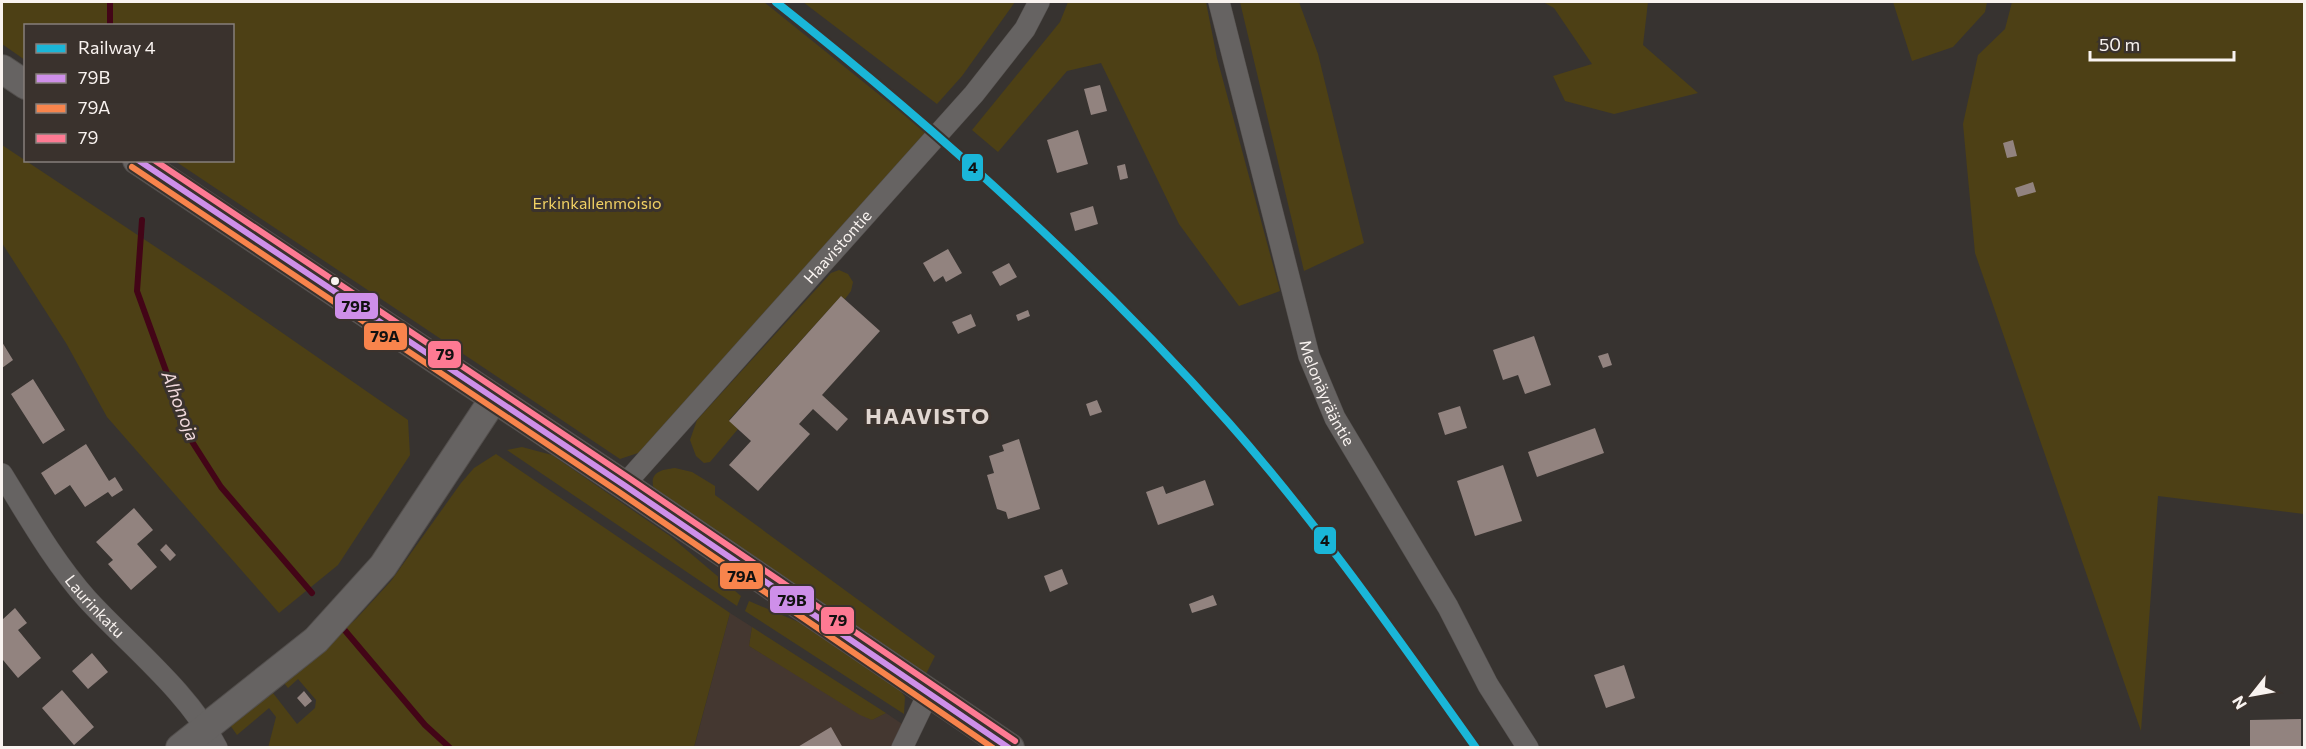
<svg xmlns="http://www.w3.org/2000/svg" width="2306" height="749" font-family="Commissioner,sans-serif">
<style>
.built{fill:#443730}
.green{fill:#4d4015}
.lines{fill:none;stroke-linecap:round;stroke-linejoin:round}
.stream{stroke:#430517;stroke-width:6}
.building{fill:#92837f}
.street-casing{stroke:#534f4d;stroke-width:22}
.secondary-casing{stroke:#534f4d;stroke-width:30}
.street{stroke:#666362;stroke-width:21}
.secondary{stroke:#666362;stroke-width:28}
.bus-1-casing{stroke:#3a322d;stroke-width:10}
.bus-2-casing{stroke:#3a322d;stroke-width:10}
.bus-3-casing{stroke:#3a322d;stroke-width:10}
.bus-1{stroke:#ce8fe9;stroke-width:6}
.bus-2{stroke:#f8844c;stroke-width:6}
.bus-3{stroke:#fe7a93;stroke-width:6}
.rail-1-casing{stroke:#3a322d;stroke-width:12}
.rail-1{stroke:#1ab6d8;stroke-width:8}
.bus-dot{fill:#f9f3f0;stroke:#3a322d;stroke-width:2}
.labels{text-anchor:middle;stroke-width:6;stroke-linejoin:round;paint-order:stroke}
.park-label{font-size:16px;fill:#f1d063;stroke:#3a322d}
.street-label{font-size:16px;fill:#f9f3f0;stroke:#3a322d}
.water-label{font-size:18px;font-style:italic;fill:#f2dadd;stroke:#3a322d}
.district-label{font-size:22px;font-weight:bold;letter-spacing:1.5px;fill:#e0d6d0;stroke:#3a322d}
.line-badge{stroke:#3a322d;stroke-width:2}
.pale-badge-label{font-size:16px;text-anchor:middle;font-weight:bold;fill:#111}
</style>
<rect width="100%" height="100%" fill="#373330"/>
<path class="built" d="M730 613 752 627 749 646 872 720 886 713 905 726 895 747 694 748Z"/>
<path class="green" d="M2 2H764L928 134 641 452 620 459 175 161 232 160V26H26L25 60 2 44Z
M803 2H1015L962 76 937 104Z
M1068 2H1206L1217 58 1280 291 1239 306 1179 224 1101 63 1067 71 998 152 972 130 1060 22Z
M1240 2H1299L1318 54 1364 243 1304 271Z
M1543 2H1648L1643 45 1698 93 1614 114 1565 101 1553 76 1592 64 1554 8Z
M1893 2H1987L1985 12 1953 47 1912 61Z
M2012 2H2304V514L2158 496 2141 731 1975 253 1963 124 1978 55 2005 29Z
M2 145 216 287 408 420 410 455 338 565 279 613 107 417 66 343 2 243Z
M839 270 848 274 853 282 851 291 845 299 841 296 729 420 738 429 710 462 704 463 696 456 690 440 697 420 831 273Z
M522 447 552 455 670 536 741 596 737 606 507 450Z
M496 454 730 613 694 747 268 748 276 717 269 708 237 735 230 725 273 693 297 724 315 708 316 700 298 679 288 688 284 683 356 619 391 581 461 483 474 468Z
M675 468 692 472 715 486V495L935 656 924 678 654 490C649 472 660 470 675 468Z
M749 601 803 624 898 687 905 697 904 714 745 611Z
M752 627 886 713 872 720 860 715 749 646Z"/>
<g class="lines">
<path class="stream" d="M110 26V2
M142 220 137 291 191 440 221 487 312 593
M342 627 425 725 450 748"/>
</g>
<path class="building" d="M1100 85 1107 111 1091 115 1084 89Z
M1078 130 1088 164 1057 173 1047 140Z
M2013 140 2017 156 2007 158 2003 143Z
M1125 164 1128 178 1120 180 1117 166Z
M2033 182 2036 192 2018 197 2015 188Z
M1093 206 1098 224 1075 231 1070 213Z
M948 249 962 273 946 282 943 276 934 282 923 263Z
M1009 263 1017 277 1000 286 992 272Z
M841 296 880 331 822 395 848 419 837 431 813 409 799 424 810 434 758 491 729 465 751 441 729 421Z
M1028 310 1030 316 1018 321 1016 315Z
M971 314 976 326 958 334 952 322Z
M1534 336 1551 385 1525 394 1518 375 1503 380 1493 350Z
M2 342 13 360 2 368Z
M1608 353 1612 365 1603 368 1598 356Z
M33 379 65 430 43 444 11 394Z
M1097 400 1102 412 1090 416 1086 404Z
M1460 406 1467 428 1445 435 1438 413Z
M1595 428 1604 453 1537 477 1528 452Z
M1019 439 1040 509 1008 519 1006 512 997 509 987 475 994 473 989 456 1004 451 1002 445Z
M86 444 109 481 115 477 123 490 112 497 108 492 85 507 70 485 55 495 41 473Z
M1503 465 1522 521 1475 536 1457 481Z
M1205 480 1214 505 1158 525 1146 492 1163 486 1166 494Z
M134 508 153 530 137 544 157 567 131 590 108 564 113 560 96 542Z
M166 544 176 555 170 561 160 550Z
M1062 569 1068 584 1050 592 1044 576Z
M1213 595 1217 605 1192 613 1189 604Z
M15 608 27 623 18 630 41 658 18 678 3 660 2 662V620Z
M92 653 108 672 88 689 72 671Z
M1624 665 1635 698 1606 708 1594 675Z
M62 690 94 727 74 745 42 708Z
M304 691 312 701 305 707 297 698Z
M2301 719V748H2250V720Z
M831 727 843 748H796Z"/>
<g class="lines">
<defs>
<g id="street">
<path id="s1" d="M1219 2 1309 356 1335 418 1448 607 1488 685 1528 748"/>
<path id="s2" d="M2 474C28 516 54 562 87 599 129 645 189 692 217 748"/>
<path id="s3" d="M624 485 974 94 1025 29 1039 2"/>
<path d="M902 748 929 692"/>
</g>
<path id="secondary" d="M2 69 26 85
M137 160 624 485 1010 748
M180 748 316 640 383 566 493 400"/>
</defs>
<use href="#street" class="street-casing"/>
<use href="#secondary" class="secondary-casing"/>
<use href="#street" class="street"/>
<use href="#secondary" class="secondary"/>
<defs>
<path id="bus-1" d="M138 160 624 485 1009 748"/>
<path id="bus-2" d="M132 167 619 492 993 748"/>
<path id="bus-3" d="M154 160 629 478 1015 741"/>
</defs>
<use href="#bus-1" class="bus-1-casing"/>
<use href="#bus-2" class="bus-2-casing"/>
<use href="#bus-3" class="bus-3-casing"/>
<use href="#bus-1" class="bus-1"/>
<use href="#bus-2" class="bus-2"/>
<use href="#bus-3" class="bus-3"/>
<defs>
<path id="rail-1" d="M776 2C938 130 1092 268 1229 423 1319 525 1397 637 1476 748"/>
</defs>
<use href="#rail-1" class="rail-1-casing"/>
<use href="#rail-1" class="rail-1"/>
</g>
<circle class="bus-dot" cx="335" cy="281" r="5"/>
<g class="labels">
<g class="park-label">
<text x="597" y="209">Erkinkallenmoisio</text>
</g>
<g class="street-label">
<text dy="6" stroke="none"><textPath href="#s3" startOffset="320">Haavistontie</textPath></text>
<text dy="6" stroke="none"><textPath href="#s1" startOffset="406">Melonäyrääntie</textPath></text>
<text dy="6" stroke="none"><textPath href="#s2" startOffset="162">Laurinkatu</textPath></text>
</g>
<g class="water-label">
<text transform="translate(180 406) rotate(69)" y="6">Alhonoja</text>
</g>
<g class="district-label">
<text x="928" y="424">HAAVISTO</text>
</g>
</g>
<g class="line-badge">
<rect x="961" y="153" width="23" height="29" rx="6" fill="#1ab6d8"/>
<rect x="334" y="292" width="45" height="28" rx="6" fill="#ce8fe9"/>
<rect x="363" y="322" width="45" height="29" rx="6" fill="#f8844c"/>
<rect x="427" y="340" width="35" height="29" rx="6" fill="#fe7a93"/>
<rect x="1313" y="526" width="24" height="29" rx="6" fill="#1ab6d8"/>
<rect x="719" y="562" width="45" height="28" rx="6" fill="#f8844c"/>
<rect x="769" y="585" width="46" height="29" rx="6" fill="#ce8fe9"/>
<rect x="820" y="606" width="35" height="29" rx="6" fill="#fe7a93"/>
</g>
<g class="pale-badge-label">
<text x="973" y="173">4</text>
<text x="356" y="312">79B</text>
<text x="385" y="342">79A</text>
<text x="445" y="360">79</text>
<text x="1325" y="546">4</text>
<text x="742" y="582">79A</text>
<text x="792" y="606">79B</text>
<text x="838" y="626">79</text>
</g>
<rect width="2306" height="749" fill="none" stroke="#f9f3f0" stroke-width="6"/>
<rect x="24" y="24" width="210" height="138" fill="#3a322d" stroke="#867f7b" stroke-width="1.5"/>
<rect x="36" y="44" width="30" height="9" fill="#1ab6d8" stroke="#867f7b" stroke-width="1.5"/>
<text x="78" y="54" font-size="18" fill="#f9f3f0">Railway 4</text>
<rect x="36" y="74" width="30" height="9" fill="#ce8fe9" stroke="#867f7b" stroke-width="1.5"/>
<text x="78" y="84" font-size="18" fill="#f9f3f0">79B</text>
<rect x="36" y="104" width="30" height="9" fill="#f8844c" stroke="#867f7b" stroke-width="1.5"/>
<text x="78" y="114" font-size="18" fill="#f9f3f0">79A</text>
<rect x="36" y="134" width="30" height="9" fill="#fe7a93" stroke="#867f7b" stroke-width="1.5"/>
<text x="78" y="144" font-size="18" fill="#f9f3f0">79</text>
<g transform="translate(2252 695) rotate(239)" stroke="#3a322d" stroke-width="4.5" paint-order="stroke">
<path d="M0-4.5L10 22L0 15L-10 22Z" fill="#f9f3f0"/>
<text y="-9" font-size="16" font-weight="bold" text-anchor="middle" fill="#f9f3f0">N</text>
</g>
<path d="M2090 51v9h144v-9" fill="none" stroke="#f9f3f0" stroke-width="3"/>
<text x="2099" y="51" font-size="18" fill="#f9f3f0" stroke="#3a322d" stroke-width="4.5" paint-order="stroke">50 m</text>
</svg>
